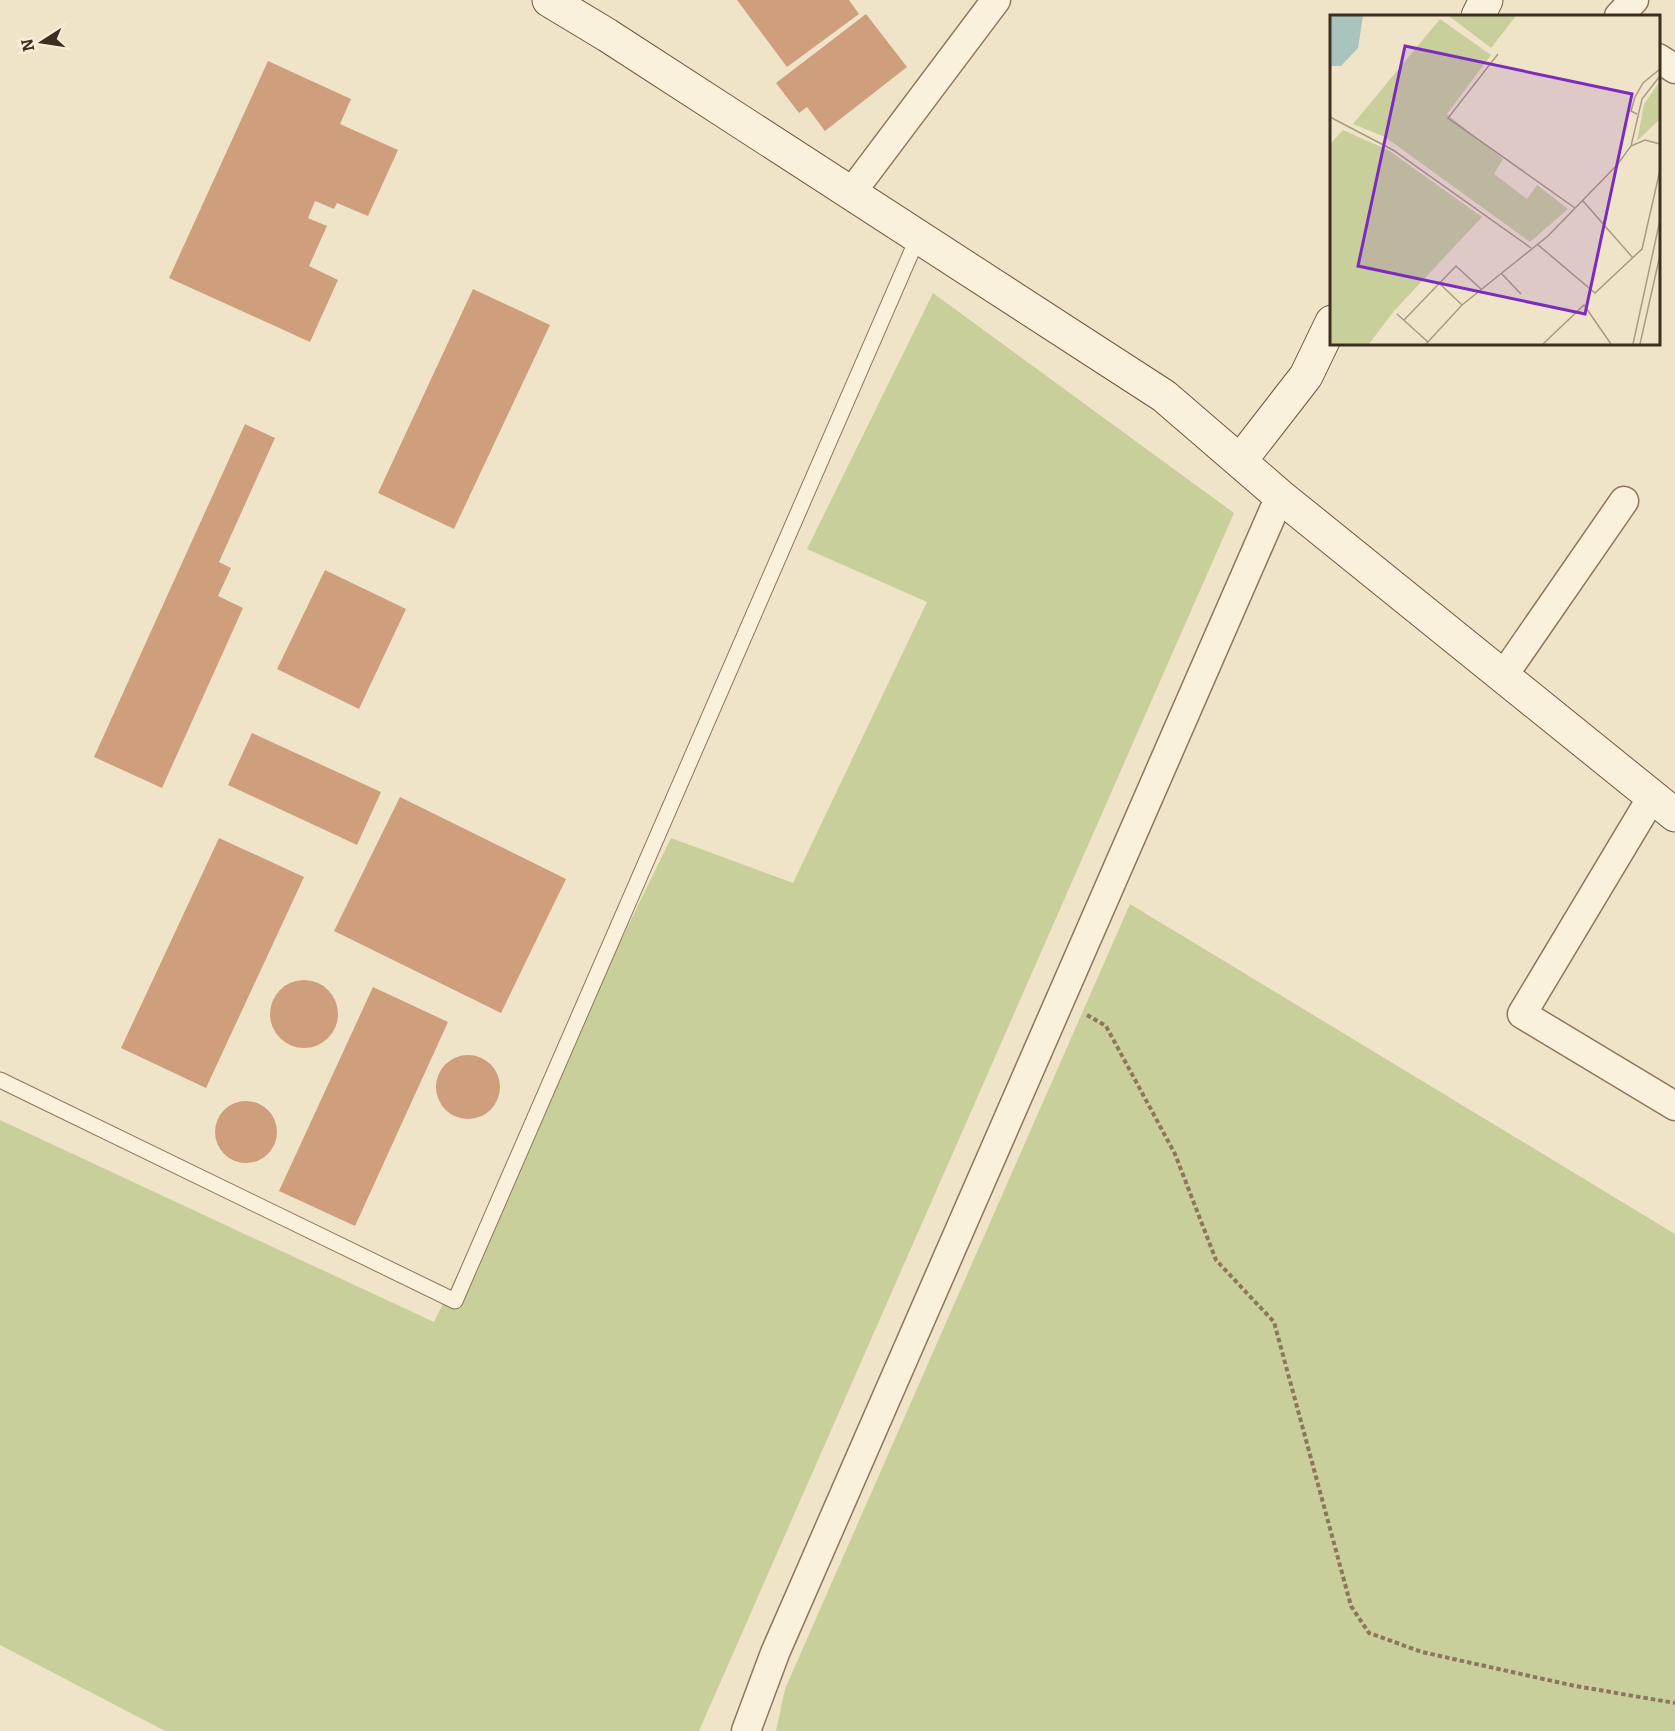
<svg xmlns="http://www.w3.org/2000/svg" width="1675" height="1731" font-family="Bitter,serif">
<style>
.green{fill:#c9cf9b}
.building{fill:#cf9f7d}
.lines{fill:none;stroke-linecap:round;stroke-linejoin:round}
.lane-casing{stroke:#8d765c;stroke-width:17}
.street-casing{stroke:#8d765c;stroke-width:31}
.secondary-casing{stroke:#6f573f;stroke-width:35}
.path{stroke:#8d765c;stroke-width:4;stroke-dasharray:4.5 3;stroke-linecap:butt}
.lane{stroke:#faf1dc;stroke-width:15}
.street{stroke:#faf1dc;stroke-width:28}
.secondary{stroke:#faf1dc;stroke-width:33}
.inset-road{fill:none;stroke:#a89b85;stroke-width:1.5}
.view{fill:#7b2cbf;fill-opacity:0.15;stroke:#7b2cbf;stroke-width:3}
.inset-edge{fill:none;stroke:#3d2e20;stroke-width:3}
</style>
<rect width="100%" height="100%" fill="#f0e4c8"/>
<path class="green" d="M933 293 1234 513 699 1731H165L0 1645V1120L434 1322 671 838 793 883 927 602 807 549Z
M1130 904 1675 1234V1731H776L785 1689Z"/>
<path class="building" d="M737 0H849L859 14 787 67Z
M866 14 907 67 825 131 807 107 799 113 776 83Z
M268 61 351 99 340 124 398 150 368 216 337 203 334 209 315 201 308 218 327 226 309 266 338 280 310 342 169 278Z
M473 289 550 325 454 529 378 493Z
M245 424 275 438 219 562 231 568 218 596 243 608 162 788 94 757Z
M325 570 406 609 359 709 277 669Z
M252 733 381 792 357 845 228 785Z
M400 797 566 879 501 1013 334 931Z
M219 838 304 877 206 1088 121 1048Z
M270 1014a34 34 0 1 1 68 0a34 34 0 1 1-68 0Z
M373 987 448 1022 355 1226 279 1191Z
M436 1087a32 32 0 1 1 64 0a32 32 0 1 1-64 0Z
M215 1132a31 31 0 1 1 62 0a31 31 0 1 1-62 0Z"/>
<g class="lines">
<defs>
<path id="lane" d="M0 1080 455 1301 918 237"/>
<path id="street" d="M1619 16 1634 0
M1658 58 1675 69
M851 193 996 0
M1503 676 1624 501
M1652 797 1522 1014 1675 1106
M746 1731 775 1653 1280 496"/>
<path id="secondary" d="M549 0 607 35 1164 396 1280 496 1675 815
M1478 16 1486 0
M1240 461 1306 376 1332 322"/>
</defs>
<use href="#lane" class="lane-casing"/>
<use href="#street" class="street-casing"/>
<use href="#secondary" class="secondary-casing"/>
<path class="path" d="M1087 1015 1106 1026 1175 1154 1216 1260 1274 1322 1351 1606 1369 1633 1422 1652 1575 1686 1675 1703"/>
<use href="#lane" class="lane"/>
<use href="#street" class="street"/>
<use href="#secondary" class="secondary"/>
</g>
<g transform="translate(1330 15)">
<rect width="330" height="330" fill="#f0e4c8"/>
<path d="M119 1H186L161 33ZM110 4 161 40 117 99 173 144 164 159 197 184 207 170 238 194 200 227 55 122 23 109ZM330 66V104L307 126 314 89ZM13 115 58 135 152 202 64 296 39 329H0V129Z" fill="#c9cf9b"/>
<path d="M0 1H33L28 33 11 51H0Z" fill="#a9c4bc"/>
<path class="inset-road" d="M168 39 118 103 245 193M307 99 301 96 305 82 313 68 330 54M0 102 63 135 201 233M301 131 315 125 330 129M253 186 303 243M207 229 265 278 312 234 330 155M171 258 191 279M110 269 132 290M330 291V329M67 299 98 327M74 305 126 251 151 274M96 329 132 290 218 221 287 150 301 131 312 84 330 61M213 329 254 290 281 329M303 329 330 205M310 329 330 240"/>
<path class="view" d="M75 31 302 79 255 299 28 251Z"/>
<rect width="330" height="330" class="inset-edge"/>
</g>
<g transform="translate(42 42) rotate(258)" stroke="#f7eed8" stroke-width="4.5" paint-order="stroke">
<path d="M0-4.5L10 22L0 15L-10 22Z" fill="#3d2e20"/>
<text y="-9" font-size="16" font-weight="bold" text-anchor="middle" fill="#3d2e20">N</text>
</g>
</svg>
